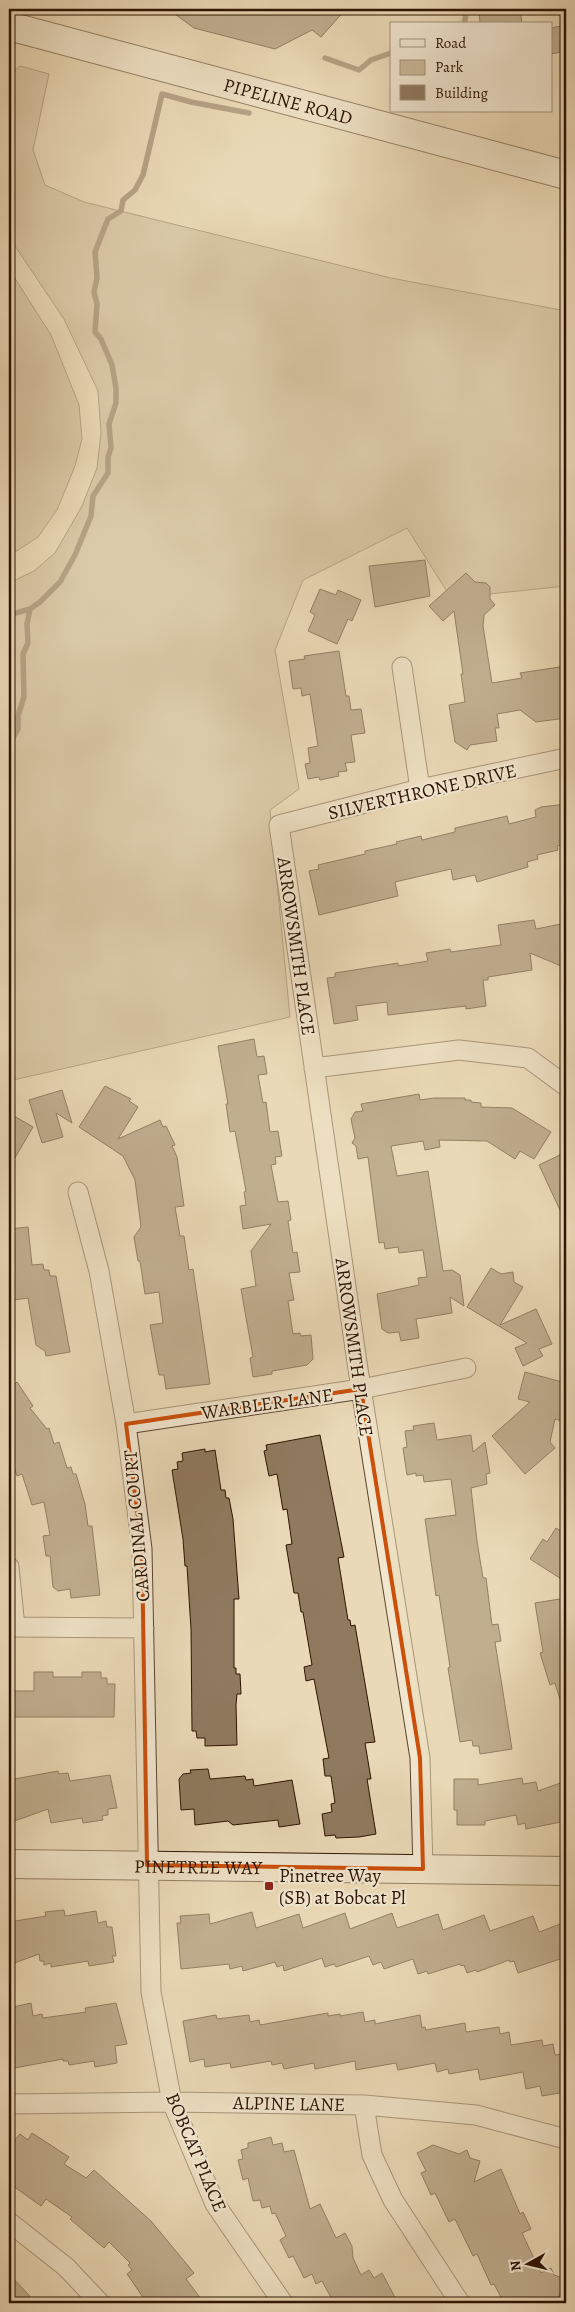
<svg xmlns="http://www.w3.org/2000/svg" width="575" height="2312" font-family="Alegreya,serif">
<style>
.green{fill:#cab898;stroke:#7c664c}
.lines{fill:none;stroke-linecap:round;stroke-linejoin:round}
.stream{stroke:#786249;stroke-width:5.5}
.building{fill:#8f7a5f;stroke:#2d1400}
.street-casing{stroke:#5c452e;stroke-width:21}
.secondary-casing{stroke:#2d1400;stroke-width:30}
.street{stroke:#f1e6d0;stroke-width:19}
.secondary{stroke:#f1e6d0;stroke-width:28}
.marked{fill:none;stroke:#cc4f0a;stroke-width:4;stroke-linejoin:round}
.poi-dot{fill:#8f2418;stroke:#f1e6d0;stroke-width:2}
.labels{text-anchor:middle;stroke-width:4.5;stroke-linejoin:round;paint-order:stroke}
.street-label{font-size:19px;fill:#2d1400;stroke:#f1e6d0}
.poi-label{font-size:19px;fill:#2d1400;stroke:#f1e6d0;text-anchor:start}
</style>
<rect width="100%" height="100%" fill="#ead9b7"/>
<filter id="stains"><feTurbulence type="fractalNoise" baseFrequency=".004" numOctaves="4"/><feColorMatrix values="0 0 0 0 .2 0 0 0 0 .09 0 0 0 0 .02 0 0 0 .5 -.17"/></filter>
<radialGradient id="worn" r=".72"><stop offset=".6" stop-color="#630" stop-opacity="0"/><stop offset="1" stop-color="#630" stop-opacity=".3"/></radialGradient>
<path class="green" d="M20 66 49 74 33 150 45 185 84 202 391 278 566 311V586L451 598 407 528 303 580 275 650 299 789 270 810 290 1017 9 1081V583L34 571 55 553 82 506 97 468 101 433 98 391 64 319 9 237V75Z
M9 269 51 335 79 405 82 439 75 466 57 510 38 537 9 556Z"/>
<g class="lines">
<path class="stream" d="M464 24 467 9
M325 58 359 70 371 60 391 53
M9 615 30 609 40 602 60 582 75 555 91 516 93 496 108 473V457L111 448 109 424 116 403V388L112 365 101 339 95 332 97 304 94 292 97 278 95 252 108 219 121 211 123 200 135 190 143 175 162 94 191 102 249 113
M9 766 12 740 18 729V716L24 697 23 654 28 643 27 624 30 609"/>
</g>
<path class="building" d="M168 9H346L321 37 312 30 275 49 194 28Z
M479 9H520L522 24H480Z
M566 25V51L551 54V28Z
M425 560 430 596 375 607 369 566Z
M466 573 475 582 486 583 490 587V599L495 605 484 615 483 626 492 683 522 678 520 673 566 666V718L536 722 520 710 497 714 499 728H495L497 741 470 745 467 750 455 742 449 705 465 702 461 674H463L454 611 443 621 429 606Z
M320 589 336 595 338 590 361 600 352 621 348 619 337 644 308 631 315 615 310 612Z
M339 651 346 696H349L351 710 361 709 365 733 351 735 355 762 345 763 347 771 338 772 339 776 320 780 319 777 308 779 305 764 310 763 308 748 318 746 310 694 302 696 301 688 293 689 289 661 305 659 304 656Z
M566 804V844L557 846 558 850 537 855 538 859 527 862 528 867 477 882 475 875 453 880 451 869 395 882 398 896 319 915 309 871 319 869 318 865 365 854V851L397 844 396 842 421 836 422 840 455 832V828L507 816 509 824 536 817 535 810 541 807Z
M534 920 536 929 566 923V968L530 953 532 970 488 977V980H483L486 1006 466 1009V1006L388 1015 387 1002 356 1006 358 1020 334 1024 327 978 335 977V973L398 963V966L428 961 426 953 450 949 451 952 501 945 498 925Z
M254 1039 257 1057 264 1056 267 1074 258 1075 263 1103 266 1102 270 1132 278 1131 282 1156 275 1157 276 1164 271 1165 278 1202 288 1201 291 1220 288 1221 293 1253 297 1252 300 1272 289 1273 294 1300 288 1301 293 1334 300 1333 301 1336 311 1335 313 1359 307 1365 272 1371V1374L253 1377 250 1358 253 1357 241 1289 256 1286 251 1251 271 1224 243 1229 240 1206 246 1205 244 1192 246 1191 235 1131 230 1132 226 1104H228L218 1046Z
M105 1086 131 1099 129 1101 138 1107 118 1139 160 1120 163 1127 166 1126 175 1145 172 1146 177 1157 184 1206 175 1207 180 1236H184L189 1270 193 1269 210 1384 166 1389 164 1375H159L150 1325 163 1323 159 1292 145 1294 140 1261H138L134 1237 141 1227 135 1180 123 1156 79 1127Z
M62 1090 72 1123 56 1113 63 1137 42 1143 29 1100Z
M419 1094 420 1100 434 1098H465V1100H471V1102L481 1103V1107L512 1108 551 1132 534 1159 520 1151 515 1159 487 1141 439 1140 440 1147 425 1150 423 1141 391 1146 397 1176 428 1171 443 1271 452 1270 460 1275 464 1306 450 1297 452 1313 416 1319 419 1338 401 1341 399 1332 388 1333 382 1329 377 1294 419 1285 418 1278 427 1277 423 1250 399 1253 398 1247 385 1249 384 1242 379 1243 368 1157 358 1159 356 1146 352 1143 355 1138 351 1119 355 1112 363 1111 361 1104Z
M9 1113 33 1127 9 1168Z
M566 1152V1223L539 1165Z
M28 1227 32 1265 43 1264 44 1270H49L50 1276H56L70 1352 46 1356 45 1351 36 1345 28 1298 14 1300 9 1261V1229Z
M491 1268 501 1274 513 1272 514 1282 523 1287 500 1325 536 1309 552 1344 539 1349 543 1356 523 1366 515 1348 527 1343 467 1307Z
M525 1372 566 1383V1422L555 1419 550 1442 555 1448 525 1474 492 1436 530 1402 518 1399Z
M17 1382 33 1406 30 1408 47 1429 49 1428 54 1444 59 1442 67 1468 71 1467 73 1474H76L85 1504 88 1526H92L100 1595 71 1598 70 1589 58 1591 53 1587 50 1556H46L43 1536 50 1535 44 1502 32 1505 22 1474 17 1476 9 1450V1389Z
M434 1423 437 1440 471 1435 473 1452 485 1442 490 1473 486 1474 487 1484 471 1488 477 1541 483 1578H486L492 1625 498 1624 501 1641 495 1642 512 1749 480 1754 479 1746H473L472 1740 460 1742 448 1668 450 1667 439 1595 436 1596 425 1519 456 1515 451 1479 424 1482 423 1475 416 1476V1473L407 1475 403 1448 407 1447 405 1431 414 1430 413 1426Z
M320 1435 344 1557 338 1558 348 1620H350L351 1626 355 1625 375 1742 365 1743 371 1779H367L376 1834 359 1837 336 1838 335 1835 325 1836 322 1814 332 1812 331 1804 335 1803 331 1776H325L323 1759 329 1758 314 1679 306 1681 304 1667 312 1665 303 1612H301L298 1593H294L286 1545 292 1544 287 1509 283 1510 277 1474 269 1476 264 1451 267 1450 266 1445Z
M205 1449V1452L215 1450 221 1490H225L226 1498H229L233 1519 239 1599H234V1668H236V1674H240L241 1694H237L236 1705 237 1745 205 1746V1738H197L196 1731H192L191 1629 187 1566H185L183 1539 172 1470 178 1469 177 1462 183 1461 182 1453Z
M556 1528 566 1534V1582L530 1559 543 1539 547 1542Z
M566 1598V1708L563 1709 555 1683 550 1685 540 1653 543 1652 535 1603Z
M34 1672H53V1677H82V1672H101V1678H107V1684H115L114 1717H9V1691H34Z
M208 1769 210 1779 245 1776 246 1780 253 1779 254 1786 292 1780 300 1824 279 1827 278 1820 233 1825 228 1821 195 1825 194 1809 181 1810 179 1779 183 1774 191 1773 190 1770Z
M58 1771 59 1774 68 1773 70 1781 110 1775 117 1808 108 1809V1815L102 1816 103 1820 83 1823 82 1818 51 1823 48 1809 9 1823V1780Z
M522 1778 523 1784 536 1782 538 1791 566 1781V1821L526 1829 525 1823 518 1825 516 1815 485 1821V1825H457V1810H454V1779H478V1785Z
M64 1910 65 1916 96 1911 98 1923 106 1921 107 1927H112L116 1956H112L114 1962 89 1966 88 1961 51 1967V1963L44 1965V1961H40L39 1954 9 1965V1922L46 1916 45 1912Z
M252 1912 256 1928 299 1914 303 1928 345 1913 350 1929 392 1913 397 1928 438 1914 443 1930 484 1915 490 1931 533 1916 539 1932 566 1922V1957L518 1973 514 1961 510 1962 509 1960 477 1972 476 1970 467 1973 464 1965 461 1966 460 1964 428 1974 427 1971 418 1974 413 1959 384 1969 381 1962 373 1965 369 1956 336 1967 334 1964 325 1967 322 1958 284 1971 283 1965 277 1967 275 1962 243 1971 242 1966 230 1969 229 1964 181 1969 177 1923H181L180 1916 209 1914 210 1924Z
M31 2003 33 2016 42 2014 43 2018 86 2012 85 2008 116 2003 127 2044 115 2046 117 2063 95 2067 94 2061 69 2065 68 2061H63V2059L9 2069V2008Z
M363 2012 365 2022 375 2020V2024L420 2015 422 2028 425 2027 426 2030 465 2023 466 2032 499 2027 500 2034 509 2032 511 2045 542 2040 543 2046 553 2044 555 2055 566 2053V2092L542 2096 540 2086 526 2089 523 2072 480 2080 478 2069 449 2074 448 2069 437 2072 435 2063 398 2070 396 2063 356 2070 355 2061 315 2069 314 2063 284 2069 282 2063 272 2065 271 2061 231 2068 230 2063 205 2067 204 2059 190 2062 183 2021 216 2015 217 2019 249 2015 250 2022 259 2020 260 2025 328 2013V2016L340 2014V2016Z
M32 2133 69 2157 64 2164 86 2178 94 2170 151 2221 194 2273 186 2279 204 2303H147L127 2274 132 2270 128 2265 130 2263 109 2242 104 2248 70 2219 72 2217 46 2199 41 2206 9 2183V2138L14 2141 20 2134 28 2140Z
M271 2137 273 2145 282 2143 284 2152 294 2150 310 2209 320 2204 336 2238 345 2233 352 2246 353 2258 361 2275 369 2270 374 2278 382 2273 398 2303H334L322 2281 316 2284 312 2274 304 2278 293 2256 289 2258 280 2240 286 2236 275 2213 272 2214 270 2206 262 2208 260 2200 253 2201 248 2178 243 2180 238 2160 243 2159 241 2150 248 2148V2143Z
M433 2145 459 2154 467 2150 470 2158 480 2161 474 2182 501 2169 520 2214 523 2212 531 2229 522 2233 541 2273 551 2268 554 2275 560 2277 563 2283 557 2303H504L494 2284 491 2285 477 2254 473 2256 455 2219 449 2222 435 2193 431 2195 421 2173 426 2171 417 2153Z
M9 2274 25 2291 36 2303H9Z"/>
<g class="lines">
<defs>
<path id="street" d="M402 667 420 789
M314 1068 459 1050 528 1058 566 1086
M78 1192 99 1271 126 1424 142 1549 151 1992 172 2102 215 2204 283 2303
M126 1424 361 1389 466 1368
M9 1567 15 1627
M9 1627 144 1628
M423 1869 420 1758 358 1369 279 825 420 789 566 758
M9 2104 172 2102 364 2105 476 2115 566 2139
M364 2105 372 2155 393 2200 460 2303
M9 2222 66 2267 100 2303"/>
<g id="secondary">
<path id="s1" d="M9 26 566 175"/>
<path id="s2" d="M9 1864 566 1871"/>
</g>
</defs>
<use href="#street" class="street-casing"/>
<use href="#secondary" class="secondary-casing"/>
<use href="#street" class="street"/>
<use href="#secondary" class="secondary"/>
</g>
<path d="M0 0H575V2312H0ZM361 1389 420 1758 423 1869 147 1865 142 1549 126 1424Z" fill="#ead9b7" fill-opacity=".55" fill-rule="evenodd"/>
<path class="marked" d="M361 1389 420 1758 423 1869 147 1865 142 1549 126 1424Z"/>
<rect class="poi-dot" x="264" y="1881" width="10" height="10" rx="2.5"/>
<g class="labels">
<g class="street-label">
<text dy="7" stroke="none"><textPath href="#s1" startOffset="289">PIPELINE ROAD</textPath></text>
<text transform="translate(422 791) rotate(-13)" y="7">SILVERTHRONE DRIVE</text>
<text transform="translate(297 946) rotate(82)" y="7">ARROWSMITH PLACE</text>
<text transform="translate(355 1347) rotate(82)" y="7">ARROWSMITH PLACE</text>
<text transform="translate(267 1403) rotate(-8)" y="7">WARBLER LANE</text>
<text transform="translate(136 1526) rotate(-95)" y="7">CARDINAL COURT</text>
<text dy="7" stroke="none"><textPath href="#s2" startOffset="189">PINETREE WAY</textPath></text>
<text transform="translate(289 2103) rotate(1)" y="7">ALPINE LANE</text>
<text transform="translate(197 2152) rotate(67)" y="7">BOBCAT PLACE</text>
</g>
<g class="poi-label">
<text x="279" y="1882">Pinetree Way<tspan x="279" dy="22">(SB) at Bobcat Pl</tspan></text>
</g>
</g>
<rect width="575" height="2312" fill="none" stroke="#ead9b7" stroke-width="30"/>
<rect x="10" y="10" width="555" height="2292" fill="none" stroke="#2d1400" stroke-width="2.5"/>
<rect x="15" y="15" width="545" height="2282" fill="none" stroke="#2d1400"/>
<rect x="390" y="22" width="162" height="90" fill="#f1e6d0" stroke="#a3927d"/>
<rect x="400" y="39" width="25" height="8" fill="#f1e6d0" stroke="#a3927d"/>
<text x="435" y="48" font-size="15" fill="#2d1400">Road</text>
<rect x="400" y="60" width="25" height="15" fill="#cab898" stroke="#a3927d"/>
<text x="435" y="72" font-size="15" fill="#2d1400">Park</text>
<rect x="400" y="85" width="25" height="15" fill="#8f7a5f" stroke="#a3927d"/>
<text x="435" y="98" font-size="15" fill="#2d1400">Building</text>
<g transform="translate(528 2264) rotate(262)" stroke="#f1e6d0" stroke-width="4" paint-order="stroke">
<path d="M0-4L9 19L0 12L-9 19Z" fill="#2d1400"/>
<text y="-8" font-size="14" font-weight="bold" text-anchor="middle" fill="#2d1400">N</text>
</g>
<rect width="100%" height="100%" filter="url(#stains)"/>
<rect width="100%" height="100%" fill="url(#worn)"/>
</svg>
